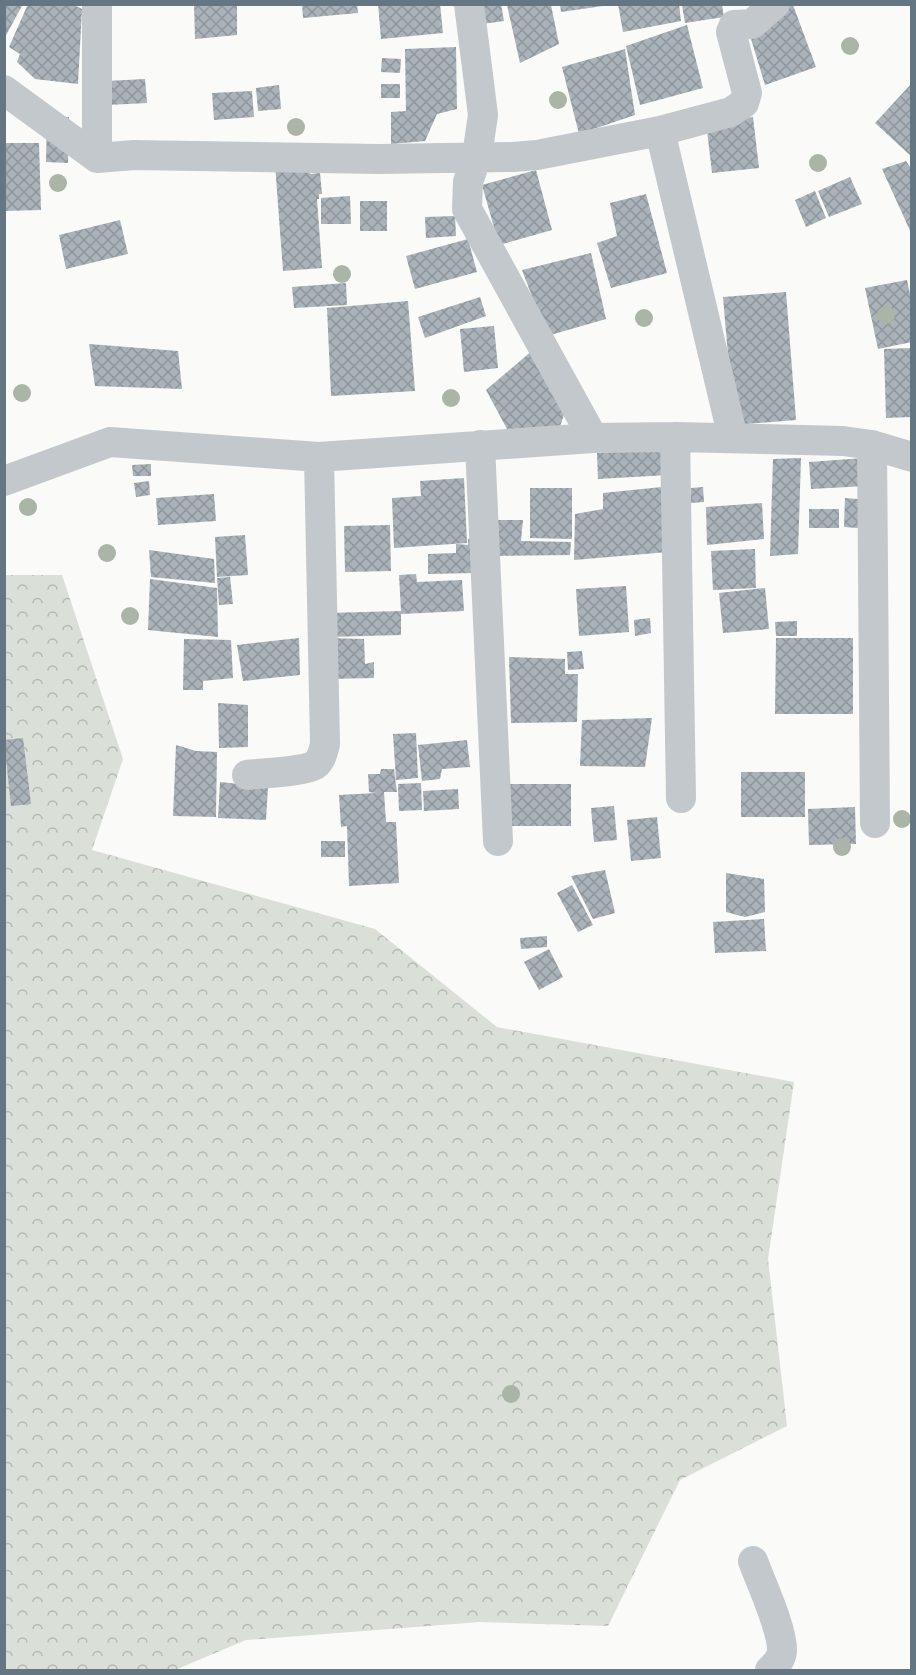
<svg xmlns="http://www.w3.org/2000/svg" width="916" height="1675" font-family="'Noto Sans',sans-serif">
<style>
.forest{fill:url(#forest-crowns)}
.building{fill:url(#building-cross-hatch)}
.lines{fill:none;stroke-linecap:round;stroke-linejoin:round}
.street{stroke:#c3c8cc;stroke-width:30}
.tree{fill:#aab4a7}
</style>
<defs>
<pattern id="forest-crowns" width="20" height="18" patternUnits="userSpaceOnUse" patternTransform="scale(1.5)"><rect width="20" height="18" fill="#dadfd7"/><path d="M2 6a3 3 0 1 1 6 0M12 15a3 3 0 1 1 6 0" fill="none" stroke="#b4b9b4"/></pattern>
<pattern id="building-cross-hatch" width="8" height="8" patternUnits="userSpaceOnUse" patternTransform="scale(1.5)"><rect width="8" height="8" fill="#aab3b9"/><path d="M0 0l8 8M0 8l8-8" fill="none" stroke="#8e969c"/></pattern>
</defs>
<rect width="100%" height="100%" fill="#fafaf8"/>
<path class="forest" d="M4 575H62L123 759 92 850 375 929 497 1027 794 1082 768 1259 787 1426 680 1480 608 1626 480 1622 246 1640 175 1670H5Z"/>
<path class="building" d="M4 4H23L4 39Z
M28 4H72L82 9 78 84 35 79 17 62 20 54 9 47Z
M194 4H237V35L195 39Z
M302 4H357L358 13 303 18Z
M378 4H440L443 33 381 39Z
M472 4H501L504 21 475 25Z
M560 4H603V6L561 12Z
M618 4H679L681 21 623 32Z
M507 5H551L559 44 520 63Z
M682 5H722L724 17 685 23Z
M789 5H793L816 67 765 85 748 29Z
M687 25 703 88 640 105 626 46Z
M456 47 457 109 437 114 425 141 391 144V112L406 111 405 49Z
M625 49 635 115 579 134 562 67Z
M382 58 401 59 400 73 381 72Z
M145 79 147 103 108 105 107 81Z
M912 83V157L875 123Z
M381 84H400V98H381Z
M279 85 281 109 258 111 256 88Z
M252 91 254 117 214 120 212 93Z
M47 116 69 117 68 163 46 162Z
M753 117 759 168 712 173 706 122Z
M4 143H39L41 210 4 211Z
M309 161 310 174 320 173 322 194H319V199H317L322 268 283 271 275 164Z
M906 161 912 170V235L882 169Z
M536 170 552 230 499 245 482 185Z
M850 177 862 204 829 217 818 191Z
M815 191 826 218 806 227 795 200Z
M646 194 667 273 611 288 597 243 617 236 610 203Z
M350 196 351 224H321V198Z
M360 201H387V231H360Z
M455 216 456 236 426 238 425 217Z
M120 220 128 254 66 269 59 235Z
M468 239 477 272 415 289 406 256Z
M591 253 606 319 547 336 522 270Z
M907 280 912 303V342L878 349 865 288Z
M346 283 347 305 294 308 292 287Z
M786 292 796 420 734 425 723 297Z
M480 297 486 316 425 338 418 317Z
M408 301 415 391 331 396 327 308Z
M494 326 498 368 464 372 460 329Z
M89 344 178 351 182 389 95 386Z
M912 348V417L886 418 884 349Z
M533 350 565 412 552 449 520 453 486 390Z
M666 449 668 475 598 479 597 453Z
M801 458 798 554 770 556 773 459Z
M864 458 866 486 811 489 809 462Z
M151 464V476H133L132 465Z
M464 478 467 543 394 548 392 498 421 496 420 481Z
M149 481 150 495 136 497 134 483Z
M662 487 668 552 574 560 575 514 603 509V493Z
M703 487 704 502 691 503V488Z
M530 488H572V539L530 538Z
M214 494 216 521 158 525 156 498Z
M845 498 858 499V528L844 527Z
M762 503 764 539 707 545 706 507Z
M809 509H839V528H809Z
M491 520H523L521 541 571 542 570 555 490 556Z
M390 525 391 571 345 572 344 526Z
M245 535 248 575 217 577 215 537Z
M475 538 476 573 428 574V554L456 553V544L468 545V539Z
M755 549 756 588 713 590 711 551Z
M149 550 214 559 215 583 151 577Z
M416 574 417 582 462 580 464 611 401 614V635L328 637 327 613 401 611 399 575Z
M230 577 233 604 219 605 217 578Z
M150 579 217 588 218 637 148 630Z
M626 586 629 632 579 636 576 589Z
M765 588 769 629 723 633 719 593Z
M650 618 651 633 635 636 634 620Z
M797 621V636H776L775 622Z
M299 638 300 675 243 681 237 645Z
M328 638 364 639 365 664 374 662V678L329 679Z
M776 638H853V714H775Z
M184 639 231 640 233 678 203 681V690H183Z
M582 651 584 669 568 670 567 652Z
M509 657 565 659V674H578L577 722 511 723Z
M218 703 248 705V747L219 748Z
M652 718 645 767 580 766 582 720Z
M416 733 418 778 396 780 393 734Z
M23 738 31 804 11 806 4 740Z
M467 740 470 767 442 769 440 779 422 781 418 745Z
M176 745 196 751 217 752 216 817 173 816Z
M381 769H394L397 792H384L386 822H396L399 883 349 886 347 826 341 827 339 795 376 793 369 792 368 774H380Z
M741 772H805V817H741Z
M220 782 268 787 266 820 218 818Z
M421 783 422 810 399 811 398 784Z
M505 784H571V826H506Z
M458 789 459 809 424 811 423 791Z
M614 806 617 840 594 842 591 808Z
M855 807 856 844 809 845 808 809Z
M657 817 661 858 631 861 627 820Z
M321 841H345V857H321Z
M605 870 615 913 593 919 571 876Z
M726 873 764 879 765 912 745 917 726 912Z
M572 885 593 925 578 932 557 893Z
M764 919 766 951 715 953 713 922Z
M547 936V947L521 949 520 938Z
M549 949 563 977 539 990 524 962Z"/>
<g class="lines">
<path class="street" d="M469 4 483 115 477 156 468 182 467 209 593 438
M4 90 97 158 134 155 379 159 513 157 537 155 660 131 731 112 744 103 747 93 731 32 734 25 752 24 775 4
M660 131 733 438
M97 158V4
M675 437 681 798
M480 445 498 841
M872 445 875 823
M4 481 110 442 319 457 593 438 675 437 843 441 872 445 912 457
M247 775C263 773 303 772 315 765 322 760 323 751 325 744L319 457
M753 1561C761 1583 783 1630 782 1651 781 1660 776 1665 770 1670"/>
</g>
<g class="tree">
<circle cx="850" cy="46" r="9"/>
<circle cx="558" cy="100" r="9"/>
<circle cx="296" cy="127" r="9"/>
<circle cx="818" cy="163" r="9"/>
<circle cx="58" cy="183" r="9"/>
<circle cx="342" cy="274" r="9"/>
<circle cx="886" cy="315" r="9"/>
<circle cx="644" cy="318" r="9"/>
<circle cx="22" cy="393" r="9"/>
<circle cx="451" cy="398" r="9"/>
<circle cx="28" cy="507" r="9"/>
<circle cx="107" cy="553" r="9"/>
<circle cx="130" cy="616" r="9"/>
<circle cx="902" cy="819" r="9"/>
<circle cx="842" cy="847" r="9"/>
<circle cx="511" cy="1394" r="9"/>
</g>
<rect width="916" height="1675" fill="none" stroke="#657683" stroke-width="12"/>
</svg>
